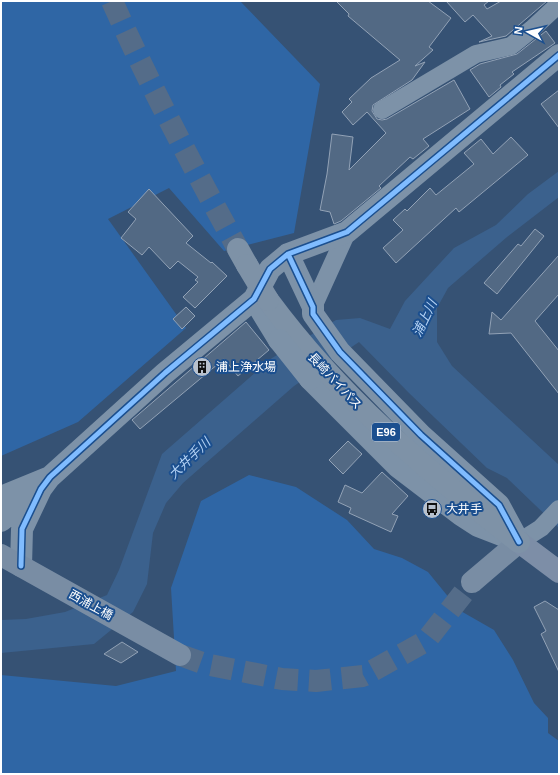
<svg xmlns="http://www.w3.org/2000/svg" width="560" height="775" font-family="Helvetica,'Noto Sans JP',sans-serif">
<style>
.green{fill:#2f66a5}
.water{fill:#3b618d}
.building{fill:#526984;stroke:#92a2b6}
.lines{fill:none;stroke-linecap:round;stroke-linejoin:round}
.secondary-tunnel{stroke:#546c89;stroke-width:22;stroke-dasharray:22 11;stroke-linecap:butt}
.motorway-tunnel{stroke:#546c89;stroke-width:22;stroke-dasharray:22 11;stroke-linecap:butt}
.minor{stroke:#7d92a8;stroke-width:18}
.tertiary{stroke:#7d92a8;stroke-width:22}
.secondary{stroke:#798da4;stroke-width:22}
.primary{stroke:#7d8ea7;stroke-width:22}
.motorway{stroke:#7e92a7;stroke-width:22}
.tertiary-bridge{stroke:#7d92a8;stroke-width:22}
.motorway-bridge{stroke:#7e92a7;stroke-width:22}
.cycleway-casing{stroke:#1b4f8f;stroke-width:8}
.cycleway{stroke:#80bcff;stroke-width:5}
.labels{text-anchor:middle;stroke-width:4;stroke-linejoin:round;paint-order:stroke}
.shield{fill:#1b4f8f;stroke:#bbcadd;stroke-width:1}
.shield-label{font-size:11px;font-weight:bold;fill:#fff}
.poi-label{font-size:12px;fill:#fff;stroke:#1b4f8f;text-anchor:start}
.street-label{font-size:12px;fill:#fff;stroke:#1b4f8f}
.water-label{font-size:13px;font-style:italic;fill:#b5d3f5;stroke:#1b4f8f}
</style>
<rect width="100%" height="100%" fill="#365274"/>
<path class="green" d="M1 1H240L320 84 294 233 224 251 169 188 108 219 186 328 78 422 1 456Z
M249 475 296 487 347 520 374 549 402 558 428 572 459 610 494 630 513 660 534 703 548 718V733L559 741V774H1V675L116 686 176 671 171 588 201 501Z"/>
<path class="water" d="M559 171V197L507 237 448 288 437 308V342L452 366 559 465V528L507 478 487 468 409 393 359 342 294 386 183 483 166 503 153 533 147 584 133 612 94 644 1 653V620L26 619 65 612 107 595 119 570 162 454 272 358 336 320 360 318 390 329 405 301 454 248 496 225 528 194Z"/>
<path class="building" d="M336 1H428L451 18 429 47 433 50 415 66 425 62 412 80 373 105 372 111 377 119 382 120 387 119 454 80 470 109 423 139 429 146 413 159 410 157 379 186 381 188 341 221 334 224 330 212 320 210 327 174 332 134 353 137 349 170 386 133 367 112 353 125 342 112 352 102 349 99 371 78 400 60 348 16 349 14Z
M446 1H489L484 5 487 9 501 1H547L506 36 479 42 492 36 473 15 465 22Z
M546 31 555 43 512 72 514 74 500 85 501 87 489 97 470 70 480 64 517 54Z
M559 90V128L541 104Z
M511 137 528 155 459 212 456 208 396 263 383 248 403 230 393 220 405 209 407 211 430 188 436 195 474 164 464 153 481 139 493 154Z
M149 189 193 236 186 243 211 263 212 262 227 276 195 308 183 297 198 282 195 280 198 277 178 261 170 269 149 247 142 255 121 238 136 219 128 212Z
M535 229 544 236 497 294 484 283 518 244 521 246Z
M559 255V294L535 321 559 351V394L511 333 489 334 492 312 501 320Z
M186 307 195 316 182 329 173 319Z
M246 322 269 350 238 376 224 359 140 429 132 420Z
M348 441 362 454 343 474 329 460Z
M382 472 408 496 392 514 398 516 391 532 349 513 351 508 338 502 345 485 362 493Z
M545 601 559 610V672L541 634 546 631 534 607Z
M122 642 138 652 121 663 104 654Z"/>
<g class="lines">
<path class="secondary-tunnel" d="M180 655 205 664 282 679 316 681 363 676 426 641 472 582"/>
<path class="motorway-tunnel" d="M112 1C150 86 193 167 238 249"/>
<path class="minor" d="M382 110 476 54 511 46 532 29 559 4
M313 307 347 232
M519 542 541 528 559 509"/>
<path class="tertiary" d="M288 254 313 307V314L340 352 421 435 499 505 519 542
M254 299 279 340
M310 379 398 467 461 515 478 526 509 538
M1 497 50 477
M1 521 35 494
M21 566 22 529 41 489 50 477 165 373 254 299 270 269 288 254 347 232 559 55"/>
<path class="secondary" d="M1 555 180 655
M472 582 519 542"/>
<path class="primary" d="M519 542 559 572"/>
<path class="motorway" d="M238 249 247 265
M268 300C339 396 425 470 519 542"/>
<path class="tertiary-bridge" d="M279 340 310 379"/>
<path class="motorway-bridge" d="M247 265 268 300"/>
<defs>
<path id="cycleway" d="M288 254 313 307V314L340 352 421 435 499 505 519 542
M21 566 22 529 41 489 50 477 165 373 254 299 270 269 288 254 347 232 559 55"/>
</defs>
<use href="#cycleway" class="cycleway-casing"/>
<use href="#cycleway" class="cycleway"/>
</g>
<defs>
<symbol id="building-disc" viewBox="-11 -11 22 22"><circle r="9.5" fill="#b9c2ce" stroke="#1b4f8f"/><path d="M-4-6H4V6H1V3H-1V6H-4ZM-2.5-4.3h1.7v1.8h-1.7ZM.8-4.3h1.7v1.8H.8ZM-2.5-1h1.7V.8h-1.7ZM.8-1h1.7V.8H.8Z" fill="#111"/></symbol>
<symbol id="bus-disc" viewBox="-11 -11 22 22"><circle r="9.5" fill="#b9c2ce" stroke="#1b4f8f"/><path d="M-5-6H5V4H4V6H2V4H-2V6H-4V4H-5ZM-3.5-4V0h7V-4ZM-3.5 1.2v1.5H-2V1.2ZM2 1.2v1.5H3.5V1.2Z" fill="#111"/></symbol>
</defs>
<g fill-rule="evenodd">
<use href="#building-disc" x="191" y="356" width="22" height="22"/>
<use href="#bus-disc" x="421" y="498" width="22" height="22"/>
</g>
<g class="labels">
<rect class="shield" x="372" y="423" width="28" height="18" rx="3"/>
<g class="shield-label">
<text x="386" y="436">E96</text>
</g>
<g class="poi-label">
<text x="216" y="371">浦上浄水場</text>
<text x="446" y="513">大井手</text>
</g>
<g class="street-label">
<text transform="translate(335 381) rotate(47)" y="4">長崎バイパス</text>
<text transform="translate(91 605) rotate(29)" y="4">西浦上橋</text>
</g>
<g class="water-label">
<text transform="translate(424 318) rotate(-64)" y="5">浦上川</text>
<text transform="translate(189 458) rotate(-44)" y="5">大井手川</text>
</g>
</g>
<rect width="560" height="775" fill="none" stroke="#ffffff" stroke-width="4"/>
<g transform="translate(528 32) rotate(278)" stroke="#1b4f8f" stroke-width="3" paint-order="stroke">
<path d="M0-3L7 15L0 10L-7 15Z" fill="#ffffff"/>
<text y="-6" font-size="11" font-weight="bold" text-anchor="middle" fill="#ffffff">N</text>
</g>
</svg>
